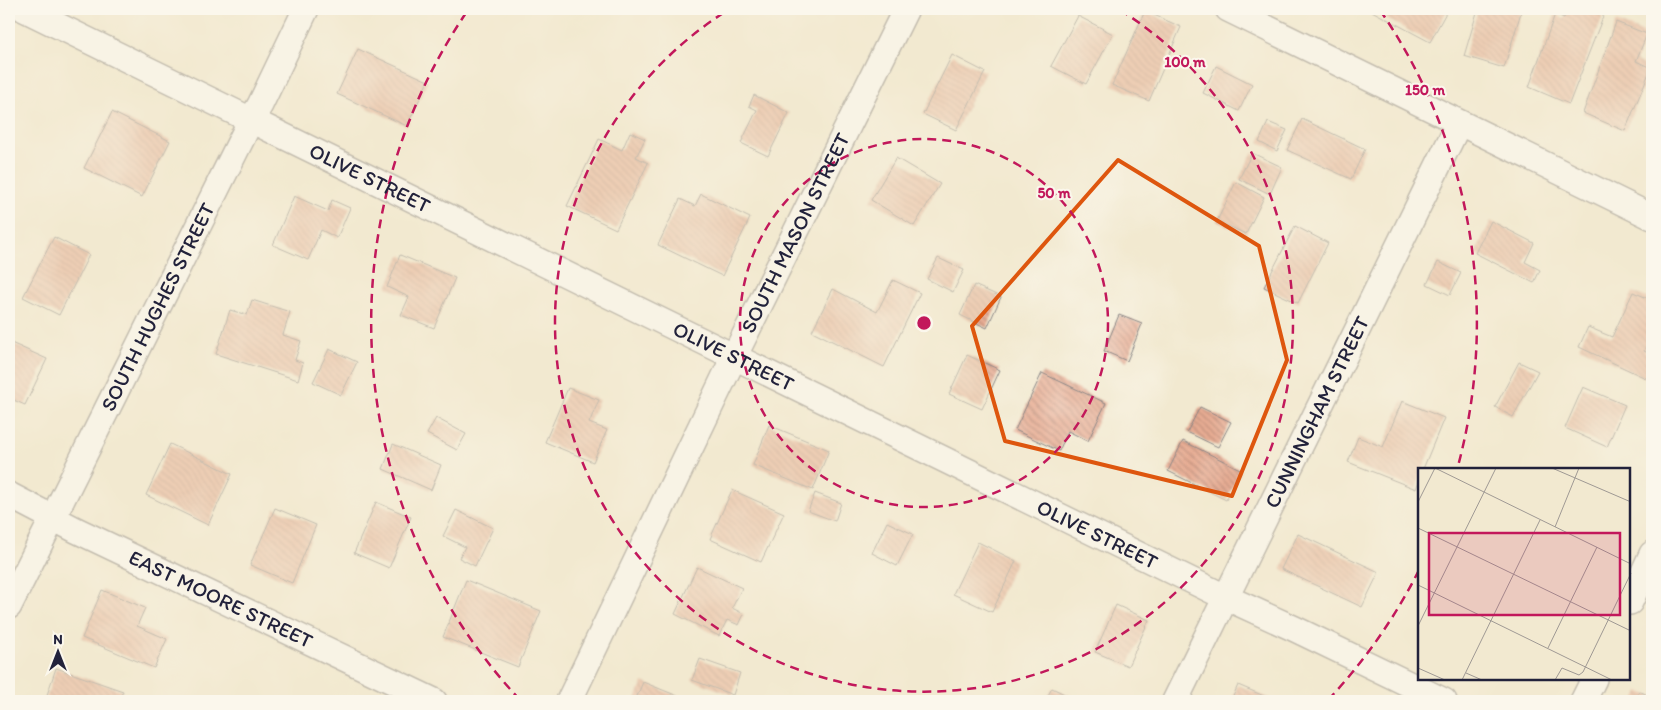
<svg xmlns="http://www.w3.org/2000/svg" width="1661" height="710" font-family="Itim,sans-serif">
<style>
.building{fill:url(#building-back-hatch)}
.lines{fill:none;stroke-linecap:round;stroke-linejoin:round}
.street-casing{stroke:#8a8686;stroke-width:28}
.street{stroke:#fff;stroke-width:25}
.marked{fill:none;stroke:#de560e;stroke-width:4;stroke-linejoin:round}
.ring{fill:none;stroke:#c2185b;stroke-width:2.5;stroke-dasharray:9 6}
.labels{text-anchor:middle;stroke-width:4;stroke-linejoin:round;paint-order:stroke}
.street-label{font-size:21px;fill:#22223b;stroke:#fbf7ec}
.inset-road{fill:none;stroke:#9f9994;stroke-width:1}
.view{fill:#c2185b;fill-opacity:0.15;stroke:#c2185b;stroke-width:2.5}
.inset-edge{fill:none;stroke:#22223b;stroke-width:2.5}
.centre{fill:#c2185b;stroke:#fbf7ec;stroke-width:2.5}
.ring-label{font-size:15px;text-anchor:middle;font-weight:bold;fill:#c2185b;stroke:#fbf7ec;stroke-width:4;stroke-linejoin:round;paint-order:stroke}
</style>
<defs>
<pattern id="building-back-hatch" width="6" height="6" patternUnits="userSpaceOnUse" patternTransform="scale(1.25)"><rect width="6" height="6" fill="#e7ac93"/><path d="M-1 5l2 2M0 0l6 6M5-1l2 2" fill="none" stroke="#bb8c79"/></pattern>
</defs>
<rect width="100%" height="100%" fill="#fbf7ec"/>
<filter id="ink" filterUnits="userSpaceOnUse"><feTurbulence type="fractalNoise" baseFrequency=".02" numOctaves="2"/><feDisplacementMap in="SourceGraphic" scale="10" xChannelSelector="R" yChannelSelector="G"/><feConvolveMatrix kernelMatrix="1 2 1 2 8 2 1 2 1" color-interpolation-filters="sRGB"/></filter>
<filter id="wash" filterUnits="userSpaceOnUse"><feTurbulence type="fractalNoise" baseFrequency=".0096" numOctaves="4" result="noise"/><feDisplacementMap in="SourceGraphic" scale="20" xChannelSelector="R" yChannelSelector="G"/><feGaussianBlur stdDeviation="1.12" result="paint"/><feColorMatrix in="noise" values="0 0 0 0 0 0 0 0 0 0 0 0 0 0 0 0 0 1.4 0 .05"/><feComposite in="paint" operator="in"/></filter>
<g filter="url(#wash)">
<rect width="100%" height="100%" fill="#f2e9d0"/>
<g id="blocks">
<path class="building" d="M1368 9H1448L1430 42Z
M1478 9H1522L1504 68 1464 56Z
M1567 9H1606L1569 104 1529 87 1555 14 1564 18Z
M1145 11 1181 27 1149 101 1112 85Z
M1078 16 1113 34 1086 84 1051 66Z
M1616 22 1647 34 1636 61 1651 68 1625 131 1583 113Z
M358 49 428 81 407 126 337 94Z
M952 55 985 72 956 130 923 114Z
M1216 66 1252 84 1239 111 1203 93Z
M754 95 789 113 768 156 741 143 757 110 749 106Z
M112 112 170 141 142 197 84 168Z
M1302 119 1365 149 1351 179 1287 150Z
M1268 122 1287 130 1277 151 1259 142Z
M630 132 645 139 636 157 648 163 616 229 567 206 599 139 622 150Z
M1252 153 1282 167 1270 194 1239 179Z
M896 158 940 184 914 226 871 200Z
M1236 182 1264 197 1246 234 1217 221Z
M701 194 750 218 722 276 658 245 680 199 695 206Z
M294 196 328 211 332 200 350 208 337 238 321 230 308 260 273 245Z
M1491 221 1534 243 1525 262 1540 270 1534 283 1475 253Z
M1295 226 1328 243 1298 303 1264 287Z
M54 237 89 255 59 315 23 297Z
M400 255 455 278 434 328 401 315 409 297 387 287Z
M938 258 964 270 953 292 927 279Z
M1438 262 1461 273 1450 295 1427 284Z
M893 280 920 293 884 367 812 331 833 289 877 312Z
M974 285 1001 297 987 328 960 315Z
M1633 292 1652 300V333L1644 351 1652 355V381L1579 347 1588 327 1612 337Z
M252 300 290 312 283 335 301 341 295 360 303 363 298 380 216 354 230 310 247 315Z
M1119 315 1142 324 1127 361 1104 351Z
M9 342 47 359 25 405 9 398Z
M329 349 357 362 341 395 313 382Z
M967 355 1000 370 982 409 949 394Z
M1519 362 1538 371 1513 417 1495 407Z
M1042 373 1106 403 1088 441 1068 431 1059 451 1015 430Z
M1583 387 1625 405 1607 447 1565 428Z
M568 388 599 400 589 423 607 430 593 462 545 442Z
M1402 401 1444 418 1423 469H1420V478L1416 489 1348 462 1358 437 1383 447Z
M1200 407 1231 422 1218 447 1187 432Z
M436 418 466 434 457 450 427 434Z
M769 425 829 450 813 490 753 465Z
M1183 441 1242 470 1226 500 1168 471Z
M170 444 232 474 208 525 146 495Z
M393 444 441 465 431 490 383 469Z
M732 490 784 513 761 562 710 539Z
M815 493 841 503 835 521 808 511Z
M376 502 411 517 389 568 354 553Z
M275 508 316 525 292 583 250 565Z
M456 510 493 528 475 566 459 558 465 547 443 536Z
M887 522 913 534 897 566 872 553Z
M1298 534 1379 572 1362 607 1281 569Z
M978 542 1016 561 992 612 953 594Z
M697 567 742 588 732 608 744 614 739 625 727 620 719 636 675 614Z
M466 580 541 611 518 667 443 637Z
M102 590 145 608 137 626 167 639 154 668 82 638Z
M1116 605 1149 620 1128 666 1095 652Z
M700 659 740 673 733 695 692 680Z
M56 668 123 691 119 701H45Z
M643 682 690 701H635Z
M1238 685 1276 701H1231Z
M1052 688 1079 701H1045Z
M1639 691 1652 697V701H1635Z"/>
</g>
</g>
<g filter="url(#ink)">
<use href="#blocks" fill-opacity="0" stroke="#8a8686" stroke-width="1"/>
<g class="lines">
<defs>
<g id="street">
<path id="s1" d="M24 9 1225 597 1295 629 1444 701"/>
<path d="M1228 9 1652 217"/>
<path id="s2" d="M9 495 76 530 434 701"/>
<path d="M1630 602 1652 554"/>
<path id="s3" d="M9 606 251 120 260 105 306 9"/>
<path id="s4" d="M569 701 735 355 906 9"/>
<path id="s5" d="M1175 701 1459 123"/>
<path d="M1583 701 1594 679"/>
</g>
</defs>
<use href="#street" class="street-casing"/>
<use href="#street" class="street"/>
</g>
</g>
<path d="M0 0H1661V710H0ZM1118 160 1259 246 1287 360 1232 496 1005 441 972 326Z" fill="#f2e9d0" fill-opacity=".55" fill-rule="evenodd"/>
<path class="marked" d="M1118 160 1259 246 1287 360 1232 496 1005 441 972 326Z"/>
<g class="ring">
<circle cx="924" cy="323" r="184"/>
<path d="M1120 10A369 369 0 1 1 728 10"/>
<path d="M1419 570A553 553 0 0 1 1328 700M520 700A553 553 0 0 1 468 10M1380 10A553 553 0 0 1 1458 466"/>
</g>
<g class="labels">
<g class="street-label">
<text dy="7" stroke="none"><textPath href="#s1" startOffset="385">OLIVE STREET</textPath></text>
<text dy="7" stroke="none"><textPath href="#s4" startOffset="520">SOUTH MASON STREET</textPath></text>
<text dy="7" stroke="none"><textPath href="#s3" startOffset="334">SOUTH HUGHES STREET</textPath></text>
<text dy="7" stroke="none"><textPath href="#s1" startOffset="790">OLIVE STREET</textPath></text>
<text dy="7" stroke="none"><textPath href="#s5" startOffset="322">CUNNINGHAM STREET</textPath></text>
<text dy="7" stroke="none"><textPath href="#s1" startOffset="1195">OLIVE STREET</textPath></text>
<text dy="7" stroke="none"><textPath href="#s2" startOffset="236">EAST MOORE STREET</textPath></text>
</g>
</g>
<g transform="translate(1418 468)">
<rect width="212" height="212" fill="#f2e9d0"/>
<path class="inset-road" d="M17 0 213 96M134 0 213 34M0 34 17 0M137 59 161 0M0 60 213 163M0 117 194 212M0 158 78 0M130 180 179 79M0 200 27 212M48 205 64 212M44 212 122 52M137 212 144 200 161 207 165 204 213 105"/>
<path class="view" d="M11 65H202V147H11Z"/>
<rect width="212" height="212" class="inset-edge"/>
</g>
<circle cx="924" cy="323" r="8" class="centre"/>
<g class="ring-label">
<text x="1185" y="67">100 m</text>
<text x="1425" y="95">150 m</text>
<text x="1054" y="198">50 m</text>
</g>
<rect width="1661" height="710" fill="none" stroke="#fbf7ec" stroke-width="30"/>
<g transform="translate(58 652)" stroke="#fbf7ec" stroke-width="4" paint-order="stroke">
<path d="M0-4L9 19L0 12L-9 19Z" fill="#22223b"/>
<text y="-8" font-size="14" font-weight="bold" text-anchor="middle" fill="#22223b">N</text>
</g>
</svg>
